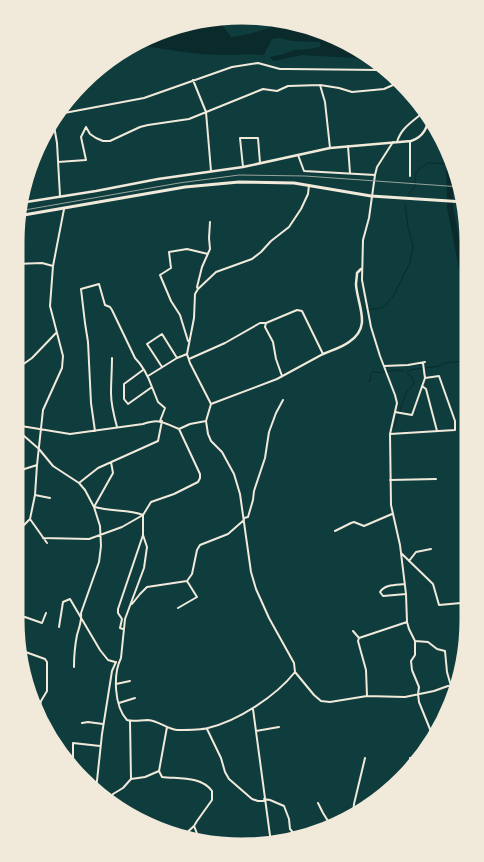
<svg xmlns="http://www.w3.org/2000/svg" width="484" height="862" font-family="Commissioner,sans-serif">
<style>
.water{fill:#0a2a2b}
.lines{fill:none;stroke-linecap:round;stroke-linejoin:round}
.stream{stroke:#0a2a2b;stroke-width:1}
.river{stroke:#0a2a2b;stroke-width:6}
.minor{stroke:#f1e9da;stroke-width:2}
.tertiary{stroke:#f1e9da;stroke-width:2.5}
.trunk{stroke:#f1e9da;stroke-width:3}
.rail{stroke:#97a49c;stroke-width:1}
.rim{fill:none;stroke:#f1e9da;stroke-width:5}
</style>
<rect width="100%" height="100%" fill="#0f3d3e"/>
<path class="water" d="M216 21 221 23 231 37C250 35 267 29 285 21L356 46 373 59 302 55 274 61 270 58V57L284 54 293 50 309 49 320 47V42L292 41 280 38 272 39 264 55C250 54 237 55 224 55 197 55 170 50 144 46L141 44 183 23Z"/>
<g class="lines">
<path class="stream" d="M409 194 415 186 416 172 419 169 428 163 449 164
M366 310 381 308 386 305 394 295 410 262 413 246 408 227 405 203
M368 382 371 380 370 375 373 372C384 374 394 368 404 371
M394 428 406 393 414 383 413 378 407 373 410 370 440 366 444 363 464 361"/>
<path class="river" d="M449 152 450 207 467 294
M467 308C463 329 461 351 468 371"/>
<path class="minor" d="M193 80 206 112 211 171
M320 85 325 102 330 148
M59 114 144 98 232 67 258 63 280 69H288L379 70 400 79
M53 120 57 143 60 196
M86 127 90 134 96 138 103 141H110L140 127 148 125 189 119 263 89 277 91 288 86 320 85 339 88 352 92 384 89 402 81
M393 142 377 167 375 175 369 218 363 240 362 280 371 327 380 356 395 395 397 403 390 434 391 505 400 545 406 594 407 622 409 629 415 641V655L411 661 412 670 419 687 418 694 419 702 434 739
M397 142C401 127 415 120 426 110
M348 146 350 173
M298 155 304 171 375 175
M58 162 86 160 81 137 86 127
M243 167 240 138H258L260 163
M410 176V141
M210 222 209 238 210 249 202 267 197 287 198 289 195 294 194 318 187 354 190 363 211 404 206 421 208 434 211 441 222 452 234 474 240 494 251 572 256 589 269 618 294 663 295 672 314 695 321 701 330 702 367 696 405 697 434 691 459 682
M15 264 42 263 53 266
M198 289 216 272 252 259 261 252 271 241 289 227 301 209 308 194 309 185
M188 341 180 315 171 301 160 275 171 268 169 252 187 249 208 254
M112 358C112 370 111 381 111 393 111 404 114 416 117 427
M189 359 225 343 260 323H266L265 327 273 342 276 359 282 376
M384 366 408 365 425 362
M162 367 147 344 162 334 177 358
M15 370 32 358 56 333
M148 376 177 358 187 354
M422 386 426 389 437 431
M152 387 158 402 165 408 160 421
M211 404 277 379 323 354 302 311 297 310 266 323
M395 412 412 415 425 378 423 363
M15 425 70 434 143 424C161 418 163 423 179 429L200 474V478L198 482 174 494 151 502 143 515 122 527 89 539 43 538
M15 428 39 449 53 466 79 483 85 490 94 507 100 526 101 546 99 562 81 613C82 621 79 628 77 635 75 645 74 656 74 667
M179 429 190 424 206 421
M95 431 91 403 88 342 85 323 81 289 99 284 105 305 110 307 112 310 135 358C143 366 148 376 152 387L128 404 124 399V384L143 370
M390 434 455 430V421L439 376 425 378
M15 472 37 465
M390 480 436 479
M79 483 98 468 158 441 162 421
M35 495 50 498
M94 507 113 473 111 462
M95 507C111 512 128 509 143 515
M244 518 248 517 253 500 254 491 265 458 269 432 276 413 283 400
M30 519 47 543
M15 531H18L30 519 35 495 37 465 43 410 62 368 63 356 50 306 53 266 64 209
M335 531 351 523 354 522 364 526 392 514
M143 535 147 547 144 568 125 619 121 658C113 674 114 706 127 720 133 722 141 720 148 720 159 721 167 729 177 730 185 730 201 730 208 728 238 721 276 696 295 672
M401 553 433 584 439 605 461 603 464 624H468
M15 561 21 568
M409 561 416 552 431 549
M405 584C396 585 385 584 380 592L383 596 406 594
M132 604 140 594 147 587 187 581 192 574 197 550 200 545 228 534 244 520
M178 608 197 597 187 581
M15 621 25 617 42 623 46 613
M59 627 63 602 70 599 100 650 108 660 115 662
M123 629 120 628 122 619 118 613V609L143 535V515
M353 631 359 638
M415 641 428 642 437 649 445 651 447 672 451 686 454 700
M20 650 45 659 47 662V691L41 701 38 714
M116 684 130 681
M367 696 366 670 358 641 359 638 407 622
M119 703 135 698
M253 709 271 843
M130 721 131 779
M82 723 88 722 103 724
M207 729 221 758 225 772 229 779 252 799 258 801H265
M256 731 279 727
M73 760V743L100 746
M412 766 410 758 420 757
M159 771 162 777C179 779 201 776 212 791V800L197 821 194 826 181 838
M96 790 102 734 112 671 116 662
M264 799 270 800 284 806 289 819 290 829 297 837
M109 802 113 794 123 788 131 779 145 777 159 771 167 727
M318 803 323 813 328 821 342 819 353 814
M353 814 354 804 365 758
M194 826 200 841"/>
<path class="tertiary" d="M20 203 96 191 158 179 243 167 330 148 411 141C424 137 427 127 430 116
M323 354C332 350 341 348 349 342 372 327 358 307 356 285 356 281 357 277 357 273L361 269"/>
<path class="trunk" d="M18 216 185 187 239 182 294 183 371 196 465 202"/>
<path class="rail" d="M19 211 179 183 239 175 305 176 461 187"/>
</g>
<path d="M0 0H484V862H0ZM242 22H242A220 220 0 0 1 462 242V620A220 220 0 0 1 242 840H242A220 220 0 0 1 22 620V242A220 220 0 0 1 242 22Z" fill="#f1e9da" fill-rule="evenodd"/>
<path class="rim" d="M242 22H242A220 220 0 0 1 462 242V620A220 220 0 0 1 242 840H242A220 220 0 0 1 22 620V242A220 220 0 0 1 242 22Z"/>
</svg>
